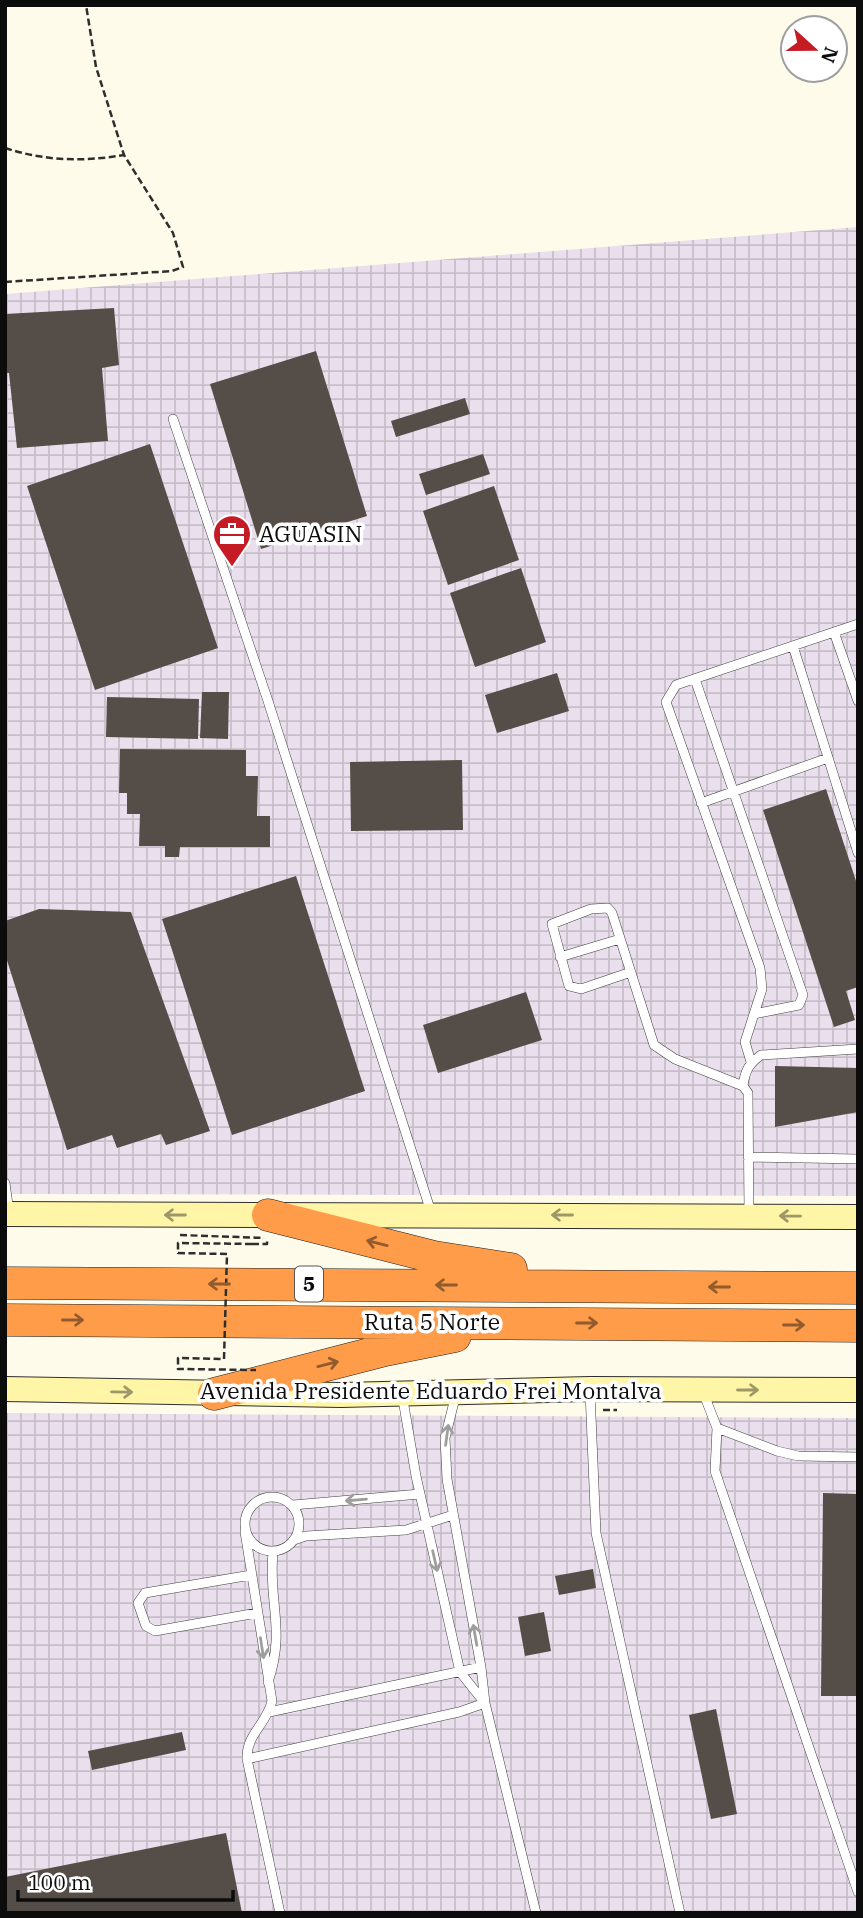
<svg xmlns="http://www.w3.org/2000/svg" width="863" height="1918" font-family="'IBM Plex Serif',serif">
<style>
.industrial{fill:url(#industrial-grid)}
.building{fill:#554d48}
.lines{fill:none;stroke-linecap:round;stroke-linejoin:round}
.lane-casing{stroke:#3f3f3f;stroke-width:10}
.secondary-casing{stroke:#2e2e2e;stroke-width:26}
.highway-casing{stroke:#1d1d1d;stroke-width:33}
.path{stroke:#2e2e2e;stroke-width:2.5;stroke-dasharray:7 3.5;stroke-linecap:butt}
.lane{stroke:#fff;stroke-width:9}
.secondary{stroke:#fff5a6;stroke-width:24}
.highway{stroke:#fe9c4a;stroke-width:32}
.path-bridge{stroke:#2e2e2e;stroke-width:2.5;stroke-dasharray:7 3.5;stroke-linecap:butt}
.oneway{stroke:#9e9868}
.oneway2{stroke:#915b2e}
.oneway3{stroke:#9e9e9e}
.labels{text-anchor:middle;stroke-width:7;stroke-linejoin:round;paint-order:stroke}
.shield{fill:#fff;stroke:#555;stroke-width:2}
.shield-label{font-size:21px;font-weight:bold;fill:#0c0c0c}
.poi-label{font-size:23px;fill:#0c0c0c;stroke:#fff;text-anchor:start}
.street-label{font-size:23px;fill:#0c0c0c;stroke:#fff}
</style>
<defs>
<pattern id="industrial-grid" width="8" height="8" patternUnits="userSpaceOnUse" patternTransform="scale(1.75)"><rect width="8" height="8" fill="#eadfec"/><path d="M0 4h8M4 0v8" fill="none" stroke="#c8bec9"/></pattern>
</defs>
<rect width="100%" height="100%" fill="#fffbeb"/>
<path class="industrial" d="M858 227V1196L5 1194V294Z
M5 1413 858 1418V1913H5Z"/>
<path class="building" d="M114 308 119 365 102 368 108 441 17 448 9 373H5V314Z
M316 351 367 516 261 549 210 384Z
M465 398 470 414 396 437 391 421Z
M150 444 218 648 95 690 27 486Z
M483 454 490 474 426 495 419 474Z
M494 486 519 560 448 585 423 511Z
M521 568 546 642 475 667 450 593Z
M557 673 569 711 497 733 485 695Z
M202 692H229L228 739 200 738Z
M107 697 199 699 198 739 106 737Z
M120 749 246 750V776H258L257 816H270V847H180L179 857H165V846H139L140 814H127V793H119Z
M462 760 463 830 351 831 350 762Z
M826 789 858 887V987L846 991 855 1020 834 1027 763 810Z
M296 876 365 1091 232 1135 162 919Z
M39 909 131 912 210 1131 166 1145 161 1134 117 1148 112 1135 67 1150 5 954V921Z
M526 992 542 1040 438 1073 423 1025Z
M775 1066 858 1068V1112L775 1127Z
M823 1493 858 1494V1696H821Z
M593 1569 596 1588 559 1595 555 1576Z
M544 1612 551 1651 525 1656 518 1617Z
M716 1709 737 1814 711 1819 689 1715Z
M182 1732 186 1750 92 1770 88 1751Z
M226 1833 242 1913H5V1877Z"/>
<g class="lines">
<defs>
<path id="lane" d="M173 419 268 701 431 1212
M834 632 858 701
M793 646 858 853
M695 679 803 995 799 1005 754 1014
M701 803 828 758
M560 957 620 939
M631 972 581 989 569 986 552 924 591 909 608 908 612 913 654 1045 675 1059 743 1086 748 1093 749 1214
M751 1062 745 1042 762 989 760 968 666 702 676 685 858 624
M743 1086C745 1070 749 1064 761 1055L858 1049
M748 1157 858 1159
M5 1183 9 1212
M590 1392 596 1533 680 1913
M703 1392 717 1428 715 1471 858 1892
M402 1394 416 1476 460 1672 484 1702
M456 1394 445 1438 447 1479 481 1667 485 1703 536 1913
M717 1428 777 1451 798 1456 858 1457
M245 1524a27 27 0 1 1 54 0a27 27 0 1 1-54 0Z
M293 1505 420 1494
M245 1532 272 1701C267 1724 246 1734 247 1759L280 1913
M294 1540 306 1536 406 1530 453 1515
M251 1575 145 1593 138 1603 146 1626 155 1631 257 1613
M268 1682C286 1630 268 1602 273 1552
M269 1712 481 1667
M247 1759 459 1712 485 1703"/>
<path id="secondary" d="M5 1214 858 1217
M5 1389 341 1395 590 1389 858 1390"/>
<path id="highway" d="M268 1215 434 1257 511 1269
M5 1283 858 1288
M5 1320 858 1326
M214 1394 385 1350 455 1336"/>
</defs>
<use href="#lane" class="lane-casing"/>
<use href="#secondary" class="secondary-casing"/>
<use href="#highway" class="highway-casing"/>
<path class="path" d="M5 148C45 161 83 162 124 155
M5 282 172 271 183 267 173 233 124 155 96 67 86 5
M180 1235 264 1238
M252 1244H267V1239
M603 1410H617"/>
<use href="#lane" class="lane"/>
<use href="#secondary" class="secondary"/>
<use href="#highway" class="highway"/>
<path class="path-bridge" d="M252 1244 178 1243V1253L227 1254 224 1359 178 1358V1369L256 1370"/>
</g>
<defs><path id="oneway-shaft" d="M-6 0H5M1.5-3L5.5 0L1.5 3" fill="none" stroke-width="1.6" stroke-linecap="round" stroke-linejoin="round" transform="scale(1.75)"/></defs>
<g class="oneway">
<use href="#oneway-shaft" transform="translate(175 1215) rotate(-180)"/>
<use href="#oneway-shaft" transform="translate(562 1215) rotate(-180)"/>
<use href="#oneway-shaft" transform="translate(790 1216) rotate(-179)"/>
<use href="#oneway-shaft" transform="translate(748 1390)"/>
<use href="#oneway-shaft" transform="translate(122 1392) rotate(1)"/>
</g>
<g class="oneway2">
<use href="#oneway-shaft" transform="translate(377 1243) rotate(-166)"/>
<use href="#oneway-shaft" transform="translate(219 1284) rotate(-180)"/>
<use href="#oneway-shaft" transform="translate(446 1285) rotate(-180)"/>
<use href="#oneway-shaft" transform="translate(719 1287) rotate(-180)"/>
<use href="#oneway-shaft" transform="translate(73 1320)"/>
<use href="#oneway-shaft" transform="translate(587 1323)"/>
<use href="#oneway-shaft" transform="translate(794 1325)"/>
<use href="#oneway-shaft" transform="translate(328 1364) rotate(-14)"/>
</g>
<g class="oneway3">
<use href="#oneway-shaft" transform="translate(447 1435) rotate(-82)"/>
<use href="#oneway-shaft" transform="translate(356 1500) rotate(175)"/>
<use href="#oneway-shaft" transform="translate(435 1561) rotate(77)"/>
<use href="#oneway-shaft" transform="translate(475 1635) rotate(-100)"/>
<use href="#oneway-shaft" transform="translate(262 1648) rotate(81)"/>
</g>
<defs>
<symbol id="office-pin" viewBox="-11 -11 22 30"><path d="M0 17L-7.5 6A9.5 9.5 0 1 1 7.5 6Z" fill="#c51b24" stroke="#fff"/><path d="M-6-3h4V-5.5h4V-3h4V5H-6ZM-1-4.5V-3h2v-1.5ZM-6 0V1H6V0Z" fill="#fff"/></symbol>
</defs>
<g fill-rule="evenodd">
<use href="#office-pin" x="210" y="512" width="44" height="60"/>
</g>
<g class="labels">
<rect class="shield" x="295" y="1266.5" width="28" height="35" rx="5"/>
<g class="shield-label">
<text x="309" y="1291">5</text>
</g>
<g class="poi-label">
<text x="259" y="542">AGUASIN</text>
</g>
<g class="street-label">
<text x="432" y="1330">Ruta 5 Norte</text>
<text x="431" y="1399">Avenida Presidente Eduardo Frei Montalva</text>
</g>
</g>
<rect width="863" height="1918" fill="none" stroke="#0c0c0c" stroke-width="14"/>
<g transform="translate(814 49) rotate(111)"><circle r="33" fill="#ffffff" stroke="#9e9e9e" stroke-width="2"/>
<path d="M0-5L12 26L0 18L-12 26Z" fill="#c51b24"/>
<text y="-10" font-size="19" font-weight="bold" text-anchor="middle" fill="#0c0c0c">N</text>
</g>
<path d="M18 1890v10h215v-10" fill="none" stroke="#0c0c0c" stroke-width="3.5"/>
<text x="28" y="1890" font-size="21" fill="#0c0c0c" stroke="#ffffff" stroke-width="5" paint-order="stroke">100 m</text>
</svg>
